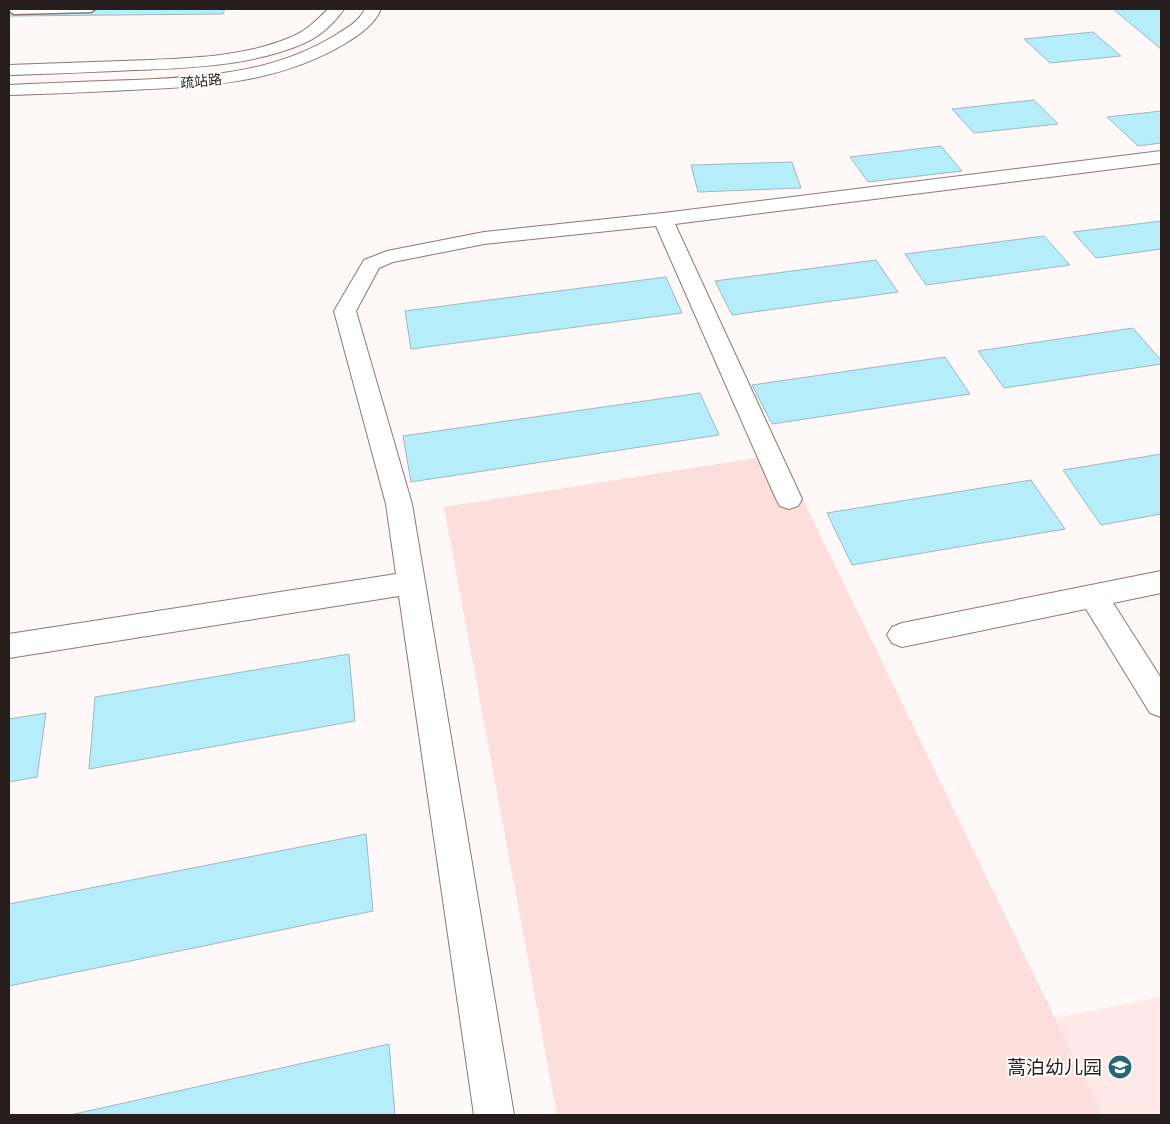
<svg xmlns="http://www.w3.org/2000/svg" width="1170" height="1124" font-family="Rubik,'Noto Sans SC',sans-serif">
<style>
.built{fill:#ffe9e8}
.green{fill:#fcdedc}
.building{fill:#b6edfb;stroke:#9eb8bf}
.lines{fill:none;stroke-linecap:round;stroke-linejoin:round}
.lane-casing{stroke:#8f7776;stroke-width:3}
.street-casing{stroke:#8f7776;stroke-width:2}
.secondary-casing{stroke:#8f7776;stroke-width:2}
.lane{fill:#fff;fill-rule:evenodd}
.street{fill:#fff;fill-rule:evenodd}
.secondary{fill:#fff;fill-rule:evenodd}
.labels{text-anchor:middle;stroke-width:4;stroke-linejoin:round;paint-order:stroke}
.far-street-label{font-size:14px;fill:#271d1c;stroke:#fff}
.near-poi-label{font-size:19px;fill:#271d1c;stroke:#fff;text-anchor:end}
</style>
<rect width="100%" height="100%" fill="#fef8f8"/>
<path class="built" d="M1161 997V1115H1102L1055 1018Z"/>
<path class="green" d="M781 454 1102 1115H557L444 507Z"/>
<path class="building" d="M9 9H225L223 14 9 16Z
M1113 9H1161V49Z
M1093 32 1121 56 1050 63 1024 39Z
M1034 100 1058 124 974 133 952 109Z
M1161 111V143L1138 146 1107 117Z
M941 146 962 171 868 182 850 157Z
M792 162 801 188 698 192 691 165Z
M1161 221V249L1096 258 1073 232Z
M1044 236 1070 265 926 285 905 254Z
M876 260 898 292 732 315 715 281Z
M666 277 682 313 411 349 405 311Z
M1133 328 1161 360V364L1004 388 978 351Z
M945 357 970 394 772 424 752 385Z
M700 393 719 435 411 482 403 436Z
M1161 454V514L1101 525 1063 470Z
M1031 480 1065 529 852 565 827 513Z
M349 654 355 721 89 769 95 697Z
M46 713 37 777 9 782V719Z
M366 834 373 911 9 986V904Z
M389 1044 395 1115H70Z"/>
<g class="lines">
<defs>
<path id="lane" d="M9 9H95L91 12 14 14 9 11Z"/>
<path id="street" d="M1161 151V163L675 224 802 499 798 506 789 509 780 506 776 499 656 226 484 244 393 262 379 268 356 311 412 504 514 1115H474L399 596 9 658V634L396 574 386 504 334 311 364 260 387 251 484 232 663 213Z
M1161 571V593L1113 603 1161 678V717L1150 713 1086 609 902 647 892 643 887 635 892 627 902 623Z"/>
<path id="secondary" d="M328 9H344C333 25 318 38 300 45 248 66 190 68 135 70 93 72 51 74 9 75V65C56 63 103 62 150 60 197 58 245 56 289 38 305 32 316 21 328 9Z
M365 9H381C374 25 360 34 346 43 280 83 205 87 130 90 90 92 49 94 9 95V85C51 83 93 81 135 80 205 77 273 73 334 36 345 29 359 22 365 9Z"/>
</defs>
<use href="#lane" class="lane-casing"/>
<use href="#street" class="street-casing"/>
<use href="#secondary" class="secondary-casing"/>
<use href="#lane" class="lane"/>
<use href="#street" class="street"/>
<use href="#secondary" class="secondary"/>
</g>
<defs>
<symbol id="school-disc" viewBox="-11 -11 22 22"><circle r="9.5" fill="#226877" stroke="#fff"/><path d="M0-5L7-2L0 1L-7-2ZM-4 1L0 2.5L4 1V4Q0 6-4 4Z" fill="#fff"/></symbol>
</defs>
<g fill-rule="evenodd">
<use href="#school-disc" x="1106" y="1053" width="28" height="28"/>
</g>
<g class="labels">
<g class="far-street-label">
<text transform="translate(201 81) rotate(-6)" y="5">疏站路</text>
</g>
<g class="near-poi-label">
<text x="1102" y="1074">蒿泊幼儿园</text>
</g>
</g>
<rect width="1170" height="1124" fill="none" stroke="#271d1c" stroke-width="20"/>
</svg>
